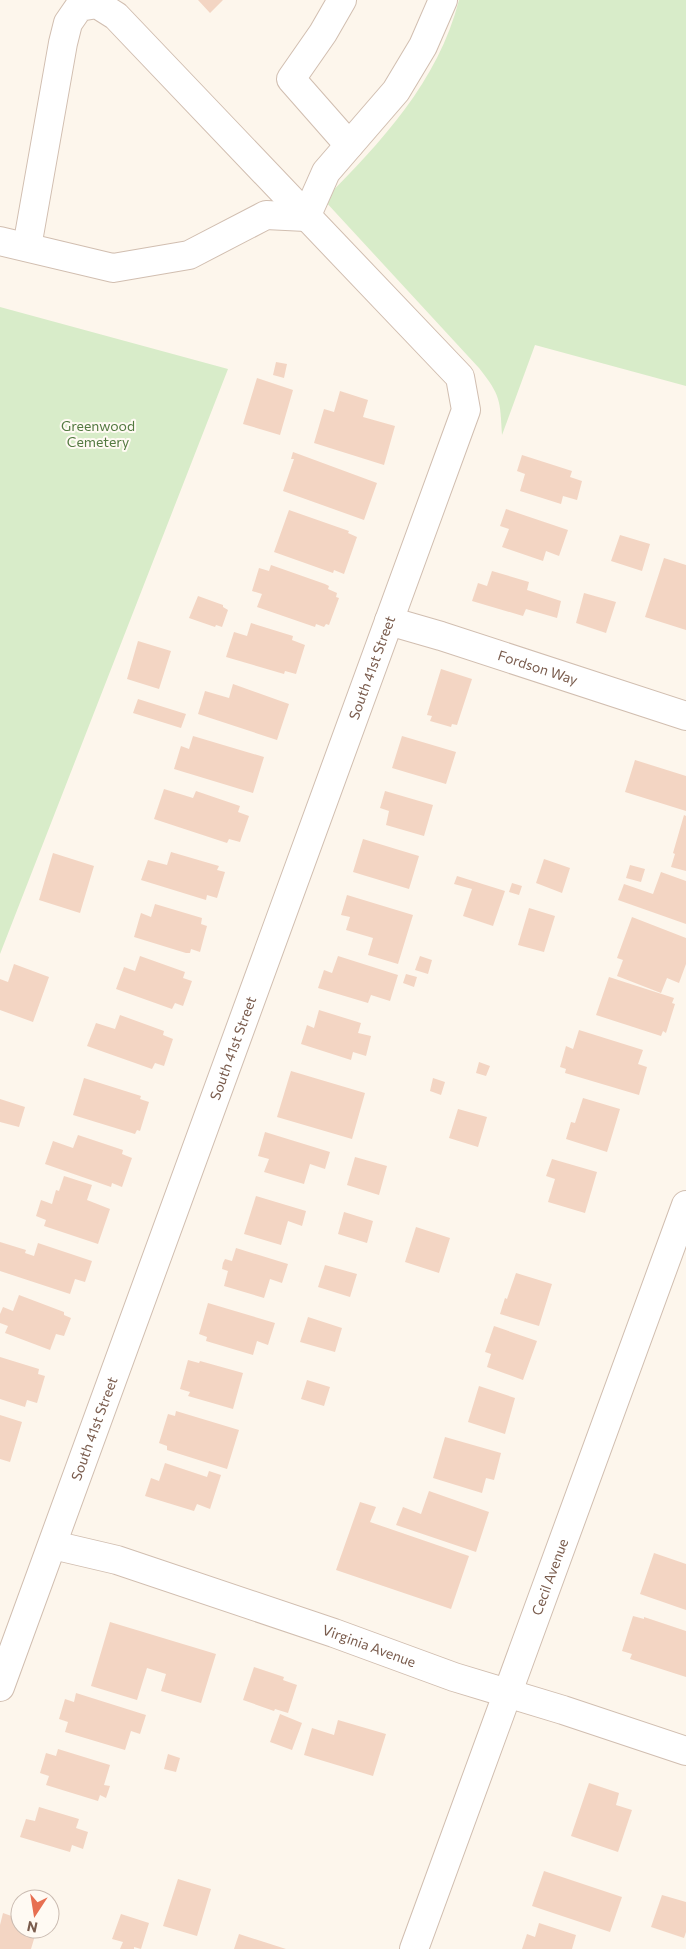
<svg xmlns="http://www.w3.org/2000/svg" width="686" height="1949" font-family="Commissioner,sans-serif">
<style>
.green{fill:#d8ecc9}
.building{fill:#f3d5c3}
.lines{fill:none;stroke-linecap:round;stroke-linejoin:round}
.minor-casing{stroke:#d1beb0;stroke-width:30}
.minor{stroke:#fff;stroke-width:28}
.labels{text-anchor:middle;stroke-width:4;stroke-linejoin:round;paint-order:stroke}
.park-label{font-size:14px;fill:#537a41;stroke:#fffaf3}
.street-label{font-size:14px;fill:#7a5c4d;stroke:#fffaf3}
</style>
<rect width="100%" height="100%" fill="#fdf6ec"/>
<path class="green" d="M459 0H686V386L535 345 502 435C500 400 501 396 479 368L324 200C381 142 438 82 459 0Z
M0 307 228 369 0 954Z"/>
<path class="building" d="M198 0H223L210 13Z
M276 362 287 364 284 378 273 375Z
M257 378 293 390 280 435 243 424Z
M340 391 368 400 363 417 395 426 384 465 314 443 324 409 334 412Z
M293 452 377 483 364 520 283 491 294 459H291Z
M522 455 572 471 570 477 582 481 577 500 563 496 561 504 520 491 525 474 517 471Z
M506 509 568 530 559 556 546 551 543 561 502 547 509 529 500 526Z
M289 510 349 531 348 533 357 537 344 574 334 570 333 573 274 552Z
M620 535 650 544 642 571 611 561Z
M664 558 686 565V630L645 617Z
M271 565 325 584 329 586 328 589 337 593 336 597 339 598 329 625 326 624 324 627 316 624 315 627 257 607 262 594 252 591 259 568 269 571Z
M492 571 529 582 527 590 561 601 557 618 526 609 523 616 472 601 478 583 487 586Z
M584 593 616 602 606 633 576 623Z
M198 596 223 605V607L228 610 222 627 216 625 215 627 189 618Z
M251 623 293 636 292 640 305 645 296 674 285 671 284 674 226 657 234 632 247 636Z
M138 641 171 651 159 689 127 679Z
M441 669 472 679 457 725 452 724 451 727 430 721 432 716 427 715Z
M233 684 289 704 277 740 198 714 205 691 229 698Z
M138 699 186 714 181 728 133 713Z
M193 736 264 757 253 793 174 769 181 746 189 749Z
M402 736 456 752 446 784 392 768Z
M635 760 686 776V811L625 792Z
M164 789 193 798 196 791 240 806 238 812 249 816 240 842 229 839 227 843 154 819Z
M385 791 433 805 424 836 386 825 389 811 380 808Z
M684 815 686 816V871L671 867 675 854 673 853Z
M363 839 419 856 409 889 353 872Z
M171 852 219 866 217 870 225 872 217 898 207 895 206 900 141 880 148 860 167 865Z
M53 853 94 866 80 913 39 900Z
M544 859 570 868 562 893 536 883Z
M630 865 645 869 641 882 626 878Z
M661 872 686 881V924L618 900 624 884 653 894Z
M457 876 505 891 493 926 463 916 472 889 454 884Z
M512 883 522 886 519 895 509 892Z
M347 895 413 915 398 964 368 955 373 938 346 930 350 917 341 915Z
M155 904 202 918 201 924 207 926 200 952 191 949 190 953H186L134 937 141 913 151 917Z
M529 908 555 916 544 952 518 945Z
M632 917 686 938V964L679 983 667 978 661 993 617 976 623 960 617 958Z
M140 956 185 972 183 978 192 981 183 1006 175 1003 172 1009 116 989 124 967 135 971Z
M338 956 398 975 390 1001 371 995 368 1003 318 988 324 970 332 973Z
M420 956 432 960 428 974 415 970Z
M14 964 49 977 33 1022 0 1010V979L8 982Z
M406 974 417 977 414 987 403 983Z
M609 977 674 998 672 1003 675 1004 666 1033 663 1031 661 1036 596 1015Z
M319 1010 361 1023 358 1033 371 1036 366 1056 353 1052 351 1060 301 1044 307 1025 314 1028Z
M120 1015 164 1031 163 1035 173 1039 164 1066 155 1063 152 1069 87 1046 96 1023 115 1029Z
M579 1030 643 1050 638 1064 647 1067 639 1095 565 1073 566 1069 560 1067 566 1046 573 1049Z
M479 1062 490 1066 486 1076 476 1073Z
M291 1071 365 1093 352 1139 277 1117Z
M84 1078 141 1096 140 1099 149 1102 140 1131 137 1130 135 1134 73 1115Z
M433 1078 445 1082 441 1095 430 1091Z
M583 1098 620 1109 607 1152 566 1139 571 1122 575 1123Z
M0 1099 25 1107 19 1127 0 1122Z
M458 1109 487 1117 478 1147 449 1138Z
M265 1132 330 1152 325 1169 310 1164 304 1184 264 1172 269 1159 258 1156Z
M78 1135 123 1150 122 1154 132 1158 122 1187 112 1183 111 1187 45 1164 53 1141 73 1148Z
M355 1157 387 1166 379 1195 347 1185Z
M552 1159 597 1172 585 1213 548 1202 555 1179 546 1176Z
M64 1176 92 1185 87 1200 110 1209 98 1244 44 1226 46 1220 36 1216 41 1200 52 1204 56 1190 59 1191Z
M256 1196 306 1211 302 1226 288 1221 281 1245 244 1234Z
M344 1212 373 1221 367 1243 338 1234Z
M416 1227 450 1238 439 1273 405 1262Z
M0 1242 26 1250 25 1253 34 1256 38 1243 92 1261 85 1282 75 1279 70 1294 0 1271Z
M236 1248 288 1264 282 1283 270 1279 264 1298 224 1286 228 1271 222 1269 223 1263 225 1259 232 1261Z
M325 1265 357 1274 350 1297 318 1287Z
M516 1273 552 1284 539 1326 500 1314 505 1298 507 1299Z
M19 1295 64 1312V1315L71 1318 64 1336 56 1334 50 1350 5 1333 8 1326 0 1323V1314L3 1307 13 1311Z
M208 1303 275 1323 268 1345 257 1341 253 1355 206 1341 207 1337 199 1334Z
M308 1317 342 1328 335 1352 300 1342Z
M494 1326 537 1341 523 1380 487 1367 491 1354 485 1352Z
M0 1357 39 1369 38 1374 45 1376 37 1403 27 1400 25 1407 0 1399Z
M188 1360 199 1363 200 1361 243 1373 233 1409 188 1396 190 1392 180 1389Z
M307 1380 330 1387 324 1406 301 1399Z
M479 1386 515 1398 505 1434 468 1422Z
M176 1411 239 1430 227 1469 167 1450V1446L159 1443 168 1414 175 1416Z
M0 1415 22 1422 10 1462 0 1459Z
M445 1437 501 1453 494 1480 486 1478 482 1493 433 1478Z
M165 1463 207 1477 209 1471 221 1475 210 1509 197 1504 194 1511 145 1496 151 1478 159 1481Z
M429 1491 489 1512 476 1552 396 1525 403 1507 421 1514Z
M360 1502 376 1507 370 1522 469 1556 451 1609 336 1570Z
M654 1553 686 1564V1610L640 1594Z
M633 1616 644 1619V1617L686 1631V1677L630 1659 632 1654 622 1651Z
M110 1622 216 1654 201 1703 161 1691 166 1674 147 1668 137 1700 91 1686Z
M254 1667 284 1677 283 1680 297 1685 288 1713 275 1709 274 1711 243 1700Z
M76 1693 146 1715 140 1734 131 1731 125 1750 65 1732 68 1722 59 1719 65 1699 74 1702Z
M280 1714 302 1723 292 1750 270 1742Z
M338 1720 386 1734 373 1776 304 1755 312 1728 334 1735Z
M58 1749 110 1765 104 1785 110 1786 106 1798 100 1795 98 1801 46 1785 49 1776 40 1773 46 1753 56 1756Z
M168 1754 180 1758 176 1772 164 1769Z
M589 1783 619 1793 616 1805 632 1810 618 1852 571 1836Z
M39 1807 79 1819 76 1828 88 1832 83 1849 72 1845 70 1852 20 1837 26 1819 35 1821Z
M544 1871 622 1897 610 1932 532 1906Z
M178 1879 211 1889 197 1936 163 1926Z
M662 1895 686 1902V1932L684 1938 651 1927Z
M3 1913 20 1919V1929H37L31 1949H0V1925Z
M121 1914 149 1923 141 1949 134 1947V1949H120L123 1942 112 1939Z
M539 1923 576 1935 572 1949H522L527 1934 535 1937Z
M239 1934 286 1949H234Z"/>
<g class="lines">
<defs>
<g id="minor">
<path d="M342 0 323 33 291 79 349 145"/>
<path d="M306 217 326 172 396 91 423 46 443 0"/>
<path d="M0 241 113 268 189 255 266 215 306 217"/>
<path id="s1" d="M389 621 441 636 686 716"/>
<path id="s2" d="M53 1545 117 1560 334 1633 454 1677 563 1710 686 1751"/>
<path id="s3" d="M0 1687 466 410 460 377 116 16 97 4 79 7 68 23 63 43 27 247"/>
<path id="s4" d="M414 1949 686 1205"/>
</g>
</defs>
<use href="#minor" class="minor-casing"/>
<use href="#minor" class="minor"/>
</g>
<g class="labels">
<g class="park-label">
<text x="98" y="431">Greenwood<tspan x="98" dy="16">Cemetery</tspan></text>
</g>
<g class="street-label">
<text dy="5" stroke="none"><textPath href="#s3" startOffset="1085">South 41st Street</textPath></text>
<text dy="5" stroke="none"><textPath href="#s1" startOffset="156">Fordson Way</textPath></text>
<text dy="5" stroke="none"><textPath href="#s3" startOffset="680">South 41st Street</textPath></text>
<text dy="5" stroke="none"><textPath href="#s3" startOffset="275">South 41st Street</textPath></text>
<text dy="5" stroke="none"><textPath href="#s4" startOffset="396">Cecil Avenue</textPath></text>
<text dy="5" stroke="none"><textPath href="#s2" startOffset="332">Virginia Avenue</textPath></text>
</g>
</g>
<g transform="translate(35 1914) rotate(192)"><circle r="24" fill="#fffaf3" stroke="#cabbb1"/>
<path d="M0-4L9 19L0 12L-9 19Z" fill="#e76f51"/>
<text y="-8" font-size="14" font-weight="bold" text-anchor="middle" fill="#7a5c4d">N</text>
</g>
</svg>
